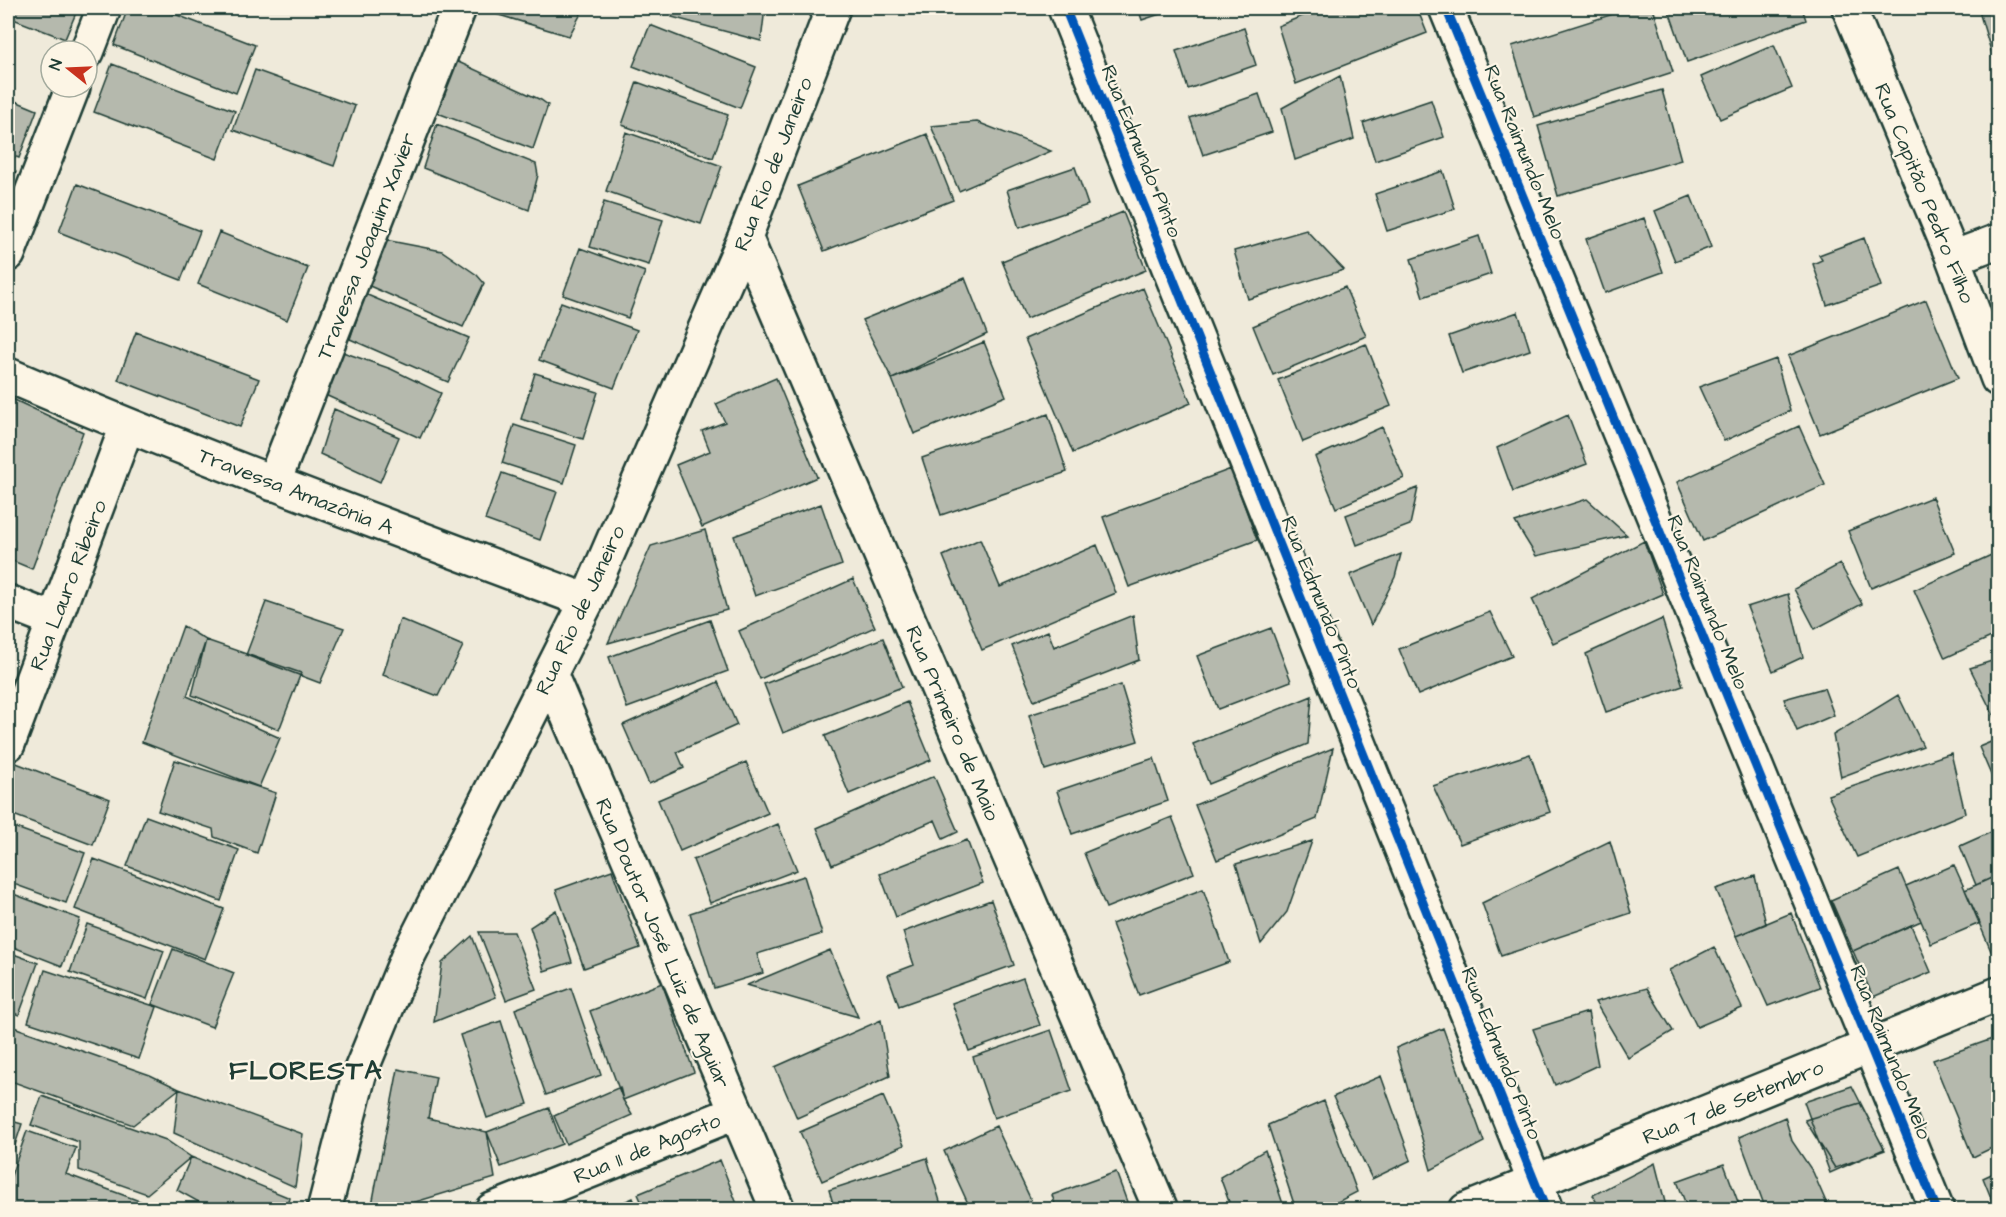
<svg xmlns="http://www.w3.org/2000/svg" width="2006" height="1217" font-family="'Architects Daughter',sans-serif">
<style>
.building{fill:#b5b9ad;stroke:#1f3d34;stroke-width:1.5}
.lines{fill:none;stroke-linecap:round;stroke-linejoin:round}
.street-casing{stroke:#1f3d34;stroke-width:38}
.secondary-casing{stroke:#1f3d34;stroke-width:38}
.street{stroke:#fcf5e5;stroke-width:33}
.secondary{stroke:#fcf5e5;stroke-width:33}
.cycleway-casing{stroke:#fcf5e5;stroke-width:13}
.cycleway{stroke:#0057b8;stroke-width:9}
.labels{text-anchor:middle;stroke-width:4.5;stroke-linejoin:round;paint-order:stroke}
.street-label{font-size:21px;fill:#1f3d34;stroke:#fcf5e5}
.district-label{font-size:27px;font-weight:bold;letter-spacing:1.5px;fill:#1f3d34;stroke:#fcf5e5}
</style>
<rect width="100%" height="100%" fill="#efeada"/>
<filter id="ink" filterUnits="userSpaceOnUse"><feTurbulence type="fractalNoise" baseFrequency=".0167" numOctaves="2"/><feDisplacementMap in="SourceGraphic" scale="12" xChannelSelector="R" yChannelSelector="G"/><feConvolveMatrix kernelMatrix="1 2 1 2 8 2 1 2 1" color-interpolation-filters="sRGB"/></filter>
<g filter="url(#ink)">
<path class="building" d="M8 8H78L65 39 8 17Z
M128 8H159L255 45 236 93 114 45Z
M491 8H584L569 36 489 12Z
M676 8H765L761 41 672 17Z
M1138 8H1178L1142 20Z
M1322 8H1417L1427 33 1296 84 1278 26Z
M1632 8H1653L1673 72 1534 117 1512 46Z
M1668 8H1802L1806 20 1687 62Z
M1978 8H1998V74Z
M650 25 756 67 740 108 633 66Z
M1244 28 1256 65 1188 89 1176 51Z
M1774 45 1792 88 1720 119 1701 77Z
M454 60 541 100 548 105 533 149 435 112Z
M112 64 235 111 217 159 94 112Z
M255 70 355 106 334 166 233 130Z
M1340 76 1354 139 1295 160 1282 108Z
M637 82 728 115 713 158 622 125Z
M1662 90 1681 160 1558 196 1538 126Z
M1259 94 1272 132 1203 155 1190 118Z
M8 98 37 110 19 158 8 154Z
M1431 100 1444 137 1375 161 1363 123Z
M977 122 1051 151 959 191 931 126Z
M437 124 536 164 538 175 529 210 423 168Z
M626 132 722 166 701 224 606 191Z
M927 134 953 200 824 251 798 186Z
M1075 167 1088 205 1019 228 1007 190Z
M8 169 16 172 8 193Z
M1443 171 1455 209 1387 231 1375 194Z
M77 184 200 231 181 280 59 232Z
M1691 196 1711 247 1675 261 1655 211Z
M604 202 663 220 649 265 590 247Z
M1123 212 1146 270 1026 319 1002 261Z
M1644 218 1663 272 1605 293 1586 239Z
M1306 230 1344 270 1248 299 1234 251Z
M219 232 308 268 287 320 198 284Z
M1479 236 1491 274 1423 297 1411 259Z
M1864 238 1881 286 1827 305 1813 264 1822 260 1819 255Z
M380 239 442 251 477 275 484 283 463 327 365 284Z
M580 248 645 272 628 318 563 295Z
M965 278 987 334 892 379 862 320Z
M1345 287 1366 336 1273 375 1253 326Z
M1143 288 1191 403 1073 453 1025 339Z
M365 294 469 338 448 382 350 339Z
M1926 300 1958 378 1820 434 1788 356Z
M561 302 637 330 614 388 539 360Z
M1518 312 1530 350 1462 373 1449 336Z
M136 332 259 379 240 427 118 380Z
M984 342 1006 396 914 434 892 379Z
M1366 344 1391 406 1303 442 1278 380Z
M337 350 391 369 441 393 420 438 323 394Z
M1776 359 1790 411 1724 441 1699 387Z
M535 373 598 392 583 439 521 419Z
M776 378 817 477 702 527 676 465 710 451 702 431 725 422 716 404Z
M8 397 83 432 32 569 8 559Z
M334 409 399 437 380 482 320 454Z
M1048 414 1067 472 941 515 922 458Z
M1568 415 1587 464 1513 492 1497 448Z
M514 425 576 445 564 483 502 463Z
M1799 426 1825 485 1703 541 1677 482Z
M1382 427 1404 478 1336 508 1315 457Z
M1231 469 1257 540 1129 587 1103 517Z
M502 473 557 492 540 540 485 520Z
M1418 488 1410 525 1357 545 1346 515Z
M1932 497 1955 553 1871 588 1848 531Z
M1587 499 1627 535 1536 556 1515 522Z
M821 504 842 565 755 596 734 536Z
M705 530 727 610 608 643 651 546Z
M980 539 1000 587 1097 545 1116 593 982 650 943 556Z
M1644 541 1663 594 1553 643 1532 599Z
M1998 552V634L1945 658 1914 590Z
M1401 554 1395 577 1371 625 1350 575Z
M1840 564 1862 604 1815 629 1794 589Z
M853 579 875 627 760 679 739 631Z
M1788 594 1803 657 1773 671 1747 607Z
M266 602 344 628 320 683 246 655Z
M1490 612 1512 656 1418 695 1399 649Z
M1133 615 1139 660 1034 701 1012 646 1048 631 1054 647Z
M400 619 463 646 438 696 383 675Z
M1662 619 1683 686 1606 712 1586 654Z
M710 620 728 671 627 708 609 657Z
M183 626 206 640 187 696 280 738 259 787 142 742Z
M1271 628 1291 681 1218 709 1197 656Z
M883 638 902 687 783 733 764 684Z
M206 640 301 673 279 730 192 695Z
M1998 659V719L1996 720 1970 668Z
M718 682 737 725 677 752 684 768 649 784 623 725Z
M1121 685 1138 741 1045 770 1029 715Z
M1824 688 1834 715 1797 731 1784 699Z
M1898 695 1923 746 1841 777 1833 735Z
M1312 696 1308 744 1209 784 1193 744Z
M907 702 931 760 849 794 825 736Z
M1998 739V791L1979 747Z
M1333 748 1317 819 1217 860 1195 805Z
M1951 753 1965 813 1857 857 1828 795Z
M1530 754 1550 812 1460 844 1433 786Z
M1154 758 1168 801 1072 834 1057 791Z
M175 760 276 793 257 853 214 837 213 829 158 811Z
M11 761 110 799 93 845 8 813V770Z
M746 762 768 813 680 851 658 800Z
M934 776 958 832 943 839 935 820 832 865 817 828Z
M146 816 239 850 221 901 127 866Z
M1172 817 1194 873 1106 908 1084 853Z
M778 824 797 870 710 903 693 860Z
M8 825 85 853 66 903 8 882Z
M1998 829V875L1976 885 1960 846Z
M967 840 983 883 896 917 880 874Z
M1312 841 1287 912 1261 944 1236 864Z
M1610 841 1631 913 1501 956 1482 903Z
M94 859 224 909 205 959 75 909Z
M1954 865 1980 923 1931 944 1906 886Z
M612 870 640 948 584 968 556 890Z
M1899 870 1921 921 1853 951 1831 900Z
M1998 875V948L1991 951 1965 890Z
M804 876 822 934 757 954 763 973 714 988 690 913Z
M1755 876 1766 924 1736 936 1716 889Z
M1203 889 1229 962 1139 995 1112 924Z
M8 892 80 919 62 966 8 945Z
M991 900 1014 965 899 1006 888 975 914 965 903 932Z
M556 910 572 962 544 971 530 927Z
M1791 913 1820 987 1768 1006 1736 936Z
M87 924 164 951 147 999 70 972Z
M1911 925 1931 972 1873 997 1853 951Z
M479 932H514L536 989 506 1000Z
M472 936 496 997 434 1022 442 963Z
M1714 947 1742 1008 1697 1027 1669 970Z
M173 949 234 973 212 1027 152 1004Z
M830 950 858 1017 747 985Z
M8 952 38 963 19 1015 8 1011Z
M45 970 157 1007 139 1059 28 1022Z
M1023 978 1040 1025 969 1051 952 1003Z
M662 983 694 1072 623 1100 590 1011Z
M571 988 601 1075 546 1095 515 1009Z
M1647 988 1673 1031 1628 1058 1595 1002Z
M1588 1012 1598 1065 1555 1085 1533 1029Z
M881 1020 890 1076 797 1118 775 1067Z
M501 1021 528 1104 487 1118 460 1035Z
M8 1025 150 1075 179 1089 133 1125 8 1080Z
M1443 1028 1484 1142 1431 1170 1396 1048Z
M1051 1030 1072 1091 994 1118 973 1057Z
M1995 1038 1998 1045V1145L1973 1157 1933 1060Z
M398 1069 436 1077 428 1118 487 1132 495 1178 389 1210H371Z
M1381 1076 1411 1160 1372 1179 1333 1097Z
M1852 1086 1884 1149 1830 1173 1804 1102Z
M620 1087 623 1100 632 1115 566 1144 554 1116Z
M179 1089 303 1134 295 1187 174 1133Z
M42 1096 166 1140 191 1157 147 1194 79 1170V1142L31 1125Z
M883 1096 904 1145 822 1181 800 1132Z
M1324 1101 1357 1192 1322 1210H1296L1268 1125Z
M1860 1103 1885 1150 1835 1168 1805 1120Z
M549 1108 562 1144 501 1167 487 1132Z
M1785 1117 1792 1141 1813 1172 1829 1209 1766 1210 1739 1137Z
M8 1120 22 1124 8 1166Z
M996 1126 1031 1200 1010 1210H971L944 1151Z
M27 1131 76 1148 66 1174 164 1210H8V1184Z
M1265 1150 1285 1210H1232L1220 1177Z
M191 1157 290 1198 287 1210H213L177 1190Z
M927 1158 942 1208 835 1210 829 1190Z
M720 1160 737 1204 723 1210H645L638 1194Z
M1655 1163 1667 1210H1600L1593 1195Z
M1724 1164 1741 1210H1688L1677 1181Z
M1998 1171V1210H1996L1983 1178Z
M1116 1172 1130 1210H1057L1052 1195Z
M633 1198 638 1210H605Z"/>
<g class="lines">
<defs>
<path id="street" d="M1065 8 1546 1210
M1446 8 1937 1210
M1849 8 1953 258 1998 379
M87 52 104 8
M745 237 1161 1210
M8 254 73 87
M1953 258 1998 241
M8 375C198 457 392 528 587 601
M273 484 459 8
M8 602 54 620
M551 676 778 1210
M8 744 127 426
M492 1210 735 1113
M1466 1210 1998 994"/>
<path id="secondary" d="M324 1210 359 1075 408 956 587 601 745 237 833 8"/>
</defs>
<use href="#street" class="street-casing"/>
<use href="#secondary" class="secondary-casing"/>
<use href="#street" class="street"/>
<use href="#secondary" class="secondary"/>
<defs>
<path id="cycleway" d="M1065 8 1546 1210
M1446 8 1937 1210"/>
</defs>
<use href="#cycleway" class="cycleway-casing"/>
<use href="#cycleway" class="cycleway"/>
</g>
</g>
<g class="labels">
<g class="street-label">
<text transform="translate(1142 151) rotate(68)" y="7">Rua Edmundo Pinto</text>
<text transform="translate(1525 152) rotate(68)" y="7">Rua Raimundo Melo</text>
<text transform="translate(773 164) rotate(-69)" y="7">Rua Rio de Janeiro</text>
<text transform="translate(1925 193) rotate(68)" y="7">Rua Capitão Pedro Filho</text>
<text transform="translate(366 246) rotate(-69)" y="7">Travessa Joaquim Xavier</text>
<text transform="translate(296 491) rotate(21)" y="7">Travessa Amazônia A</text>
<text transform="translate(68 585) rotate(-69)" y="7">Rua Lauro Ribeiro</text>
<text transform="translate(1322 602) rotate(68)" y="7">Rua Edmundo Pinto</text>
<text transform="translate(1708 602) rotate(68)" y="7">Rua Raimundo Melo</text>
<text transform="translate(580 610) rotate(-65)" y="7">Rua Rio de Janeiro</text>
<text transform="translate(953 723) rotate(67)" y="7">Rua Primeiro de Maio</text>
<text transform="translate(663 943) rotate(67)" y="7">Rua Doutor José Luiz de Aguiar</text>
<text transform="translate(1891 1052) rotate(68)" y="7">Rua Raimundo Melo</text>
<text transform="translate(1502 1053) rotate(68)" y="7">Rua Edmundo Pinto</text>
<text transform="translate(1733 1102) rotate(-22)" y="7">Rua 7 de Setembro</text>
<text transform="translate(647 1148) rotate(-22)" y="7">Rua 11 de Agosto</text>
</g>
<g class="district-label">
<text x="306" y="1079">FLORESTA</text>
</g>
</g>
<rect width="2006" height="1217" fill="none" stroke="#fcf5e5" stroke-width="30"/>
<rect x="15" y="15" width="1976" height="1187" fill="none" stroke="#1f3d34" stroke-width="2" filter="url(#ink)"/>
<g transform="translate(69 69) rotate(288)"><circle r="28" fill="#fcf5e5" stroke="#a4ab9e" stroke-width="1.5"/>
<path d="M0-4.5L10 22L0 15L-10 22Z" fill="#c8321e"/>
<text y="-9" font-size="16" font-weight="bold" text-anchor="middle" fill="#1f3d34">N</text>
</g>
</svg>
